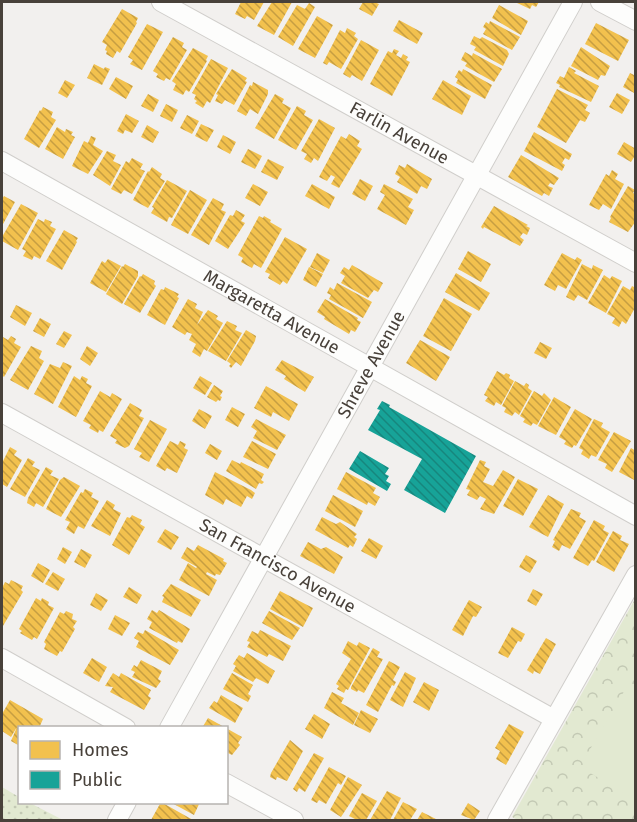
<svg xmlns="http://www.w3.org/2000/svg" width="637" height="822" font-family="'Fira Sans',sans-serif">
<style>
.grass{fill:url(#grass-dots)}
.forest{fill:url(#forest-crowns)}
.pitch{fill:#e2e9d1}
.homes{fill:url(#homes-back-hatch)}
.public{fill:url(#public-back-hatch)}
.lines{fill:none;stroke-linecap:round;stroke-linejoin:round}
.minor-casing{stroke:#d0cecb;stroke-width:20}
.minor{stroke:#fdfdfc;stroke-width:18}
.labels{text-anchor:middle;stroke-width:6;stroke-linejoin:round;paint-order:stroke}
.street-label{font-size:18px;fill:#48413a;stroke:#fff}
</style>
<defs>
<pattern id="grass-dots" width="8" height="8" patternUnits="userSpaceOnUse" patternTransform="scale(1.5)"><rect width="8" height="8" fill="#e2e9d1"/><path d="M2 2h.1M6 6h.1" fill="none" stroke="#c3c9b4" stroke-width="1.8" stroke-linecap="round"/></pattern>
<pattern id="forest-crowns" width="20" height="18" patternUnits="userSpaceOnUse" patternTransform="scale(1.5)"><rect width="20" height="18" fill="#e2e9d1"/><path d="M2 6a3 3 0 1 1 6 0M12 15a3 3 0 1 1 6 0" fill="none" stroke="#c3c9b4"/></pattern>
<pattern id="homes-back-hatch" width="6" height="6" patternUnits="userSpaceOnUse" patternTransform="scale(1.5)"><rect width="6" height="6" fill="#f2c14e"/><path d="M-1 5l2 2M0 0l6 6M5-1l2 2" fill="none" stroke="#c69e42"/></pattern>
<pattern id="public-back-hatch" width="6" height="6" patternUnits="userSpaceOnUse" patternTransform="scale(1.5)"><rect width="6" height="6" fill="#17a398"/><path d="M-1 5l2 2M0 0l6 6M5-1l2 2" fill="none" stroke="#17867d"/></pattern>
</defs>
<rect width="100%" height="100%" fill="#f2f0ee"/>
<path class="grass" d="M2 787 19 797 20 802 30 803 63 820H2Z"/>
<path class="forest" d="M635 599V820H518L512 817Z"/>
<path class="pitch" d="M629 683 635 685V800L587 771 585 758Z"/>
<path class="homes" d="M241 2H264L254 20 247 16 245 19 235 14Z
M272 2H292L274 35 257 26Z
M363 2H374L379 4 372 16 359 9Z
M515 2H539L536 7 532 5 530 9Z
M309 3 315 7 293 46 278 37 297 5 305 9Z
M499 5 528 21 521 35 492 18Z
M122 9 138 18 136 22 137 23 120 53 117 51 113 58 106 54 107 51 105 50 107 45 102 42Z
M317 16 333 25 315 58 298 49Z
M399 20 423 33 417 44 393 31Z
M490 21 520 37 512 50 483 34 486 29 483 27 486 22 489 24Z
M596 23 629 40 618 61 585 44Z
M147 24 163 32 142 70 130 64 133 60 128 57Z
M347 28 356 33 354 36 358 39 341 69 329 62 327 65 323 63 340 30 345 33Z
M474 36 480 39 482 37 507 50 509 54 503 66 474 50 476 47 470 44Z
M173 37 184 43 182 47 187 50 170 80 166 78 164 81 156 77 158 74 153 71Z
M361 40 379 50 362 81 352 75 350 78 343 74Z
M581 47 610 66 605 76 601 75 598 80 571 66Z
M193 48 208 56 206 60 207 61 189 92 186 90 183 95 173 90 176 84 172 81Z
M394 49 399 51 396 55 401 58 403 54 408 57 406 60 410 62 392 96 370 84 388 51 392 53Z
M465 52 472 56 473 53 502 69 494 82 465 66 467 63 461 60Z
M211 59 228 68 210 103 207 101 203 108 195 103 197 101 194 99 196 95 192 93Z
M94 64 104 69 105 67 110 69 102 85 87 78Z
M569 67 576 71 574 73 599 86 591 102 559 87 560 85 556 83 560 76 564 78Z
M232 69 247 78 245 81 247 82 234 105 225 100 222 104 215 101 218 95 216 94Z
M463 69 492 85 485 99 456 83 458 79 455 77 459 70 462 72Z
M630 73 636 76V94L623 87Z
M116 77 133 86 126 99 109 89Z
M65 80 75 85 67 98 58 93Z
M443 80 471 96 462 115 432 99Z
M253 82 268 90V94L258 114 250 109 246 116 237 111 250 85 252 86Z
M557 89 588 105 585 110 590 113 585 122 580 120 566 143 537 127 547 108 556 112 547 108Z
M617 93 630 100 622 114 609 107Z
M148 94 159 100 153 112 141 106Z
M275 94 284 99 282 103 291 108 274 139 255 128Z
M166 104 178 110 172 122 160 116Z
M297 106 306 111 304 115 313 120 296 150 278 140Z
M43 107 53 112 51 117 56 120 39 148 24 139 40 110 41 111Z
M126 114 139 121 132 133 125 130 123 134 117 131Z
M187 115 199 121 192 134 180 128Z
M319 119 335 128 318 161 314 158 311 163 304 159 307 154 301 151Z
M201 124 214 130 207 142 195 136Z
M147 125 159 132 153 143 141 137Z
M57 127 65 132 66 129 73 132 71 135 75 137 63 159 45 149Z
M534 132 572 154 569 160 565 158 562 163 565 165 562 171 524 151Z
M349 134 360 141 357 146 362 149 339 188 331 184 335 177 331 175 327 181 319 177 341 136 346 139Z
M223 135 236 142 230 154 217 147Z
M91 136 96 138 93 145 103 151 88 174 72 166 84 141 88 143Z
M624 142 636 149V154L631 162 617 154Z
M248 149 262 156 255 169 241 162Z
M107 151 116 155 113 161 121 165 110 186 93 175Z
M521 155 559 178 554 185 550 183 548 186 553 188 549 196 544 193 542 196 508 177Z
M132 158 143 164 140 169 145 171 132 194 124 190 121 194 111 189 126 161 129 163Z
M268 159 284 167 277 180 261 172Z
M407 164 432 179 427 189 421 186 417 194 397 182 400 177 395 174 399 165 405 168Z
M152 167 159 172 162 174 160 178 165 181 148 208 133 200 148 171 149 172Z
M612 170 618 174 615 179 624 184 611 209 603 204 599 210 589 205 606 174 609 176Z
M360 179 373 186 365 201 352 194Z
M167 180 187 191 172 218 169 217 167 222 151 213 154 208 152 207Z
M253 184 268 192 260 206 245 198Z
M312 184 335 197 329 209 305 196Z
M384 184 413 199 408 207 414 210 406 225 377 209 385 195 380 192Z
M628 186 635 190 633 193 636 195V221L628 232 609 222 611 218 610 217Z
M190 190 207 200 188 234 171 225Z
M4 196 15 202 2 226V199Z
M213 198 224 204 221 210 226 212 209 245 191 235Z
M21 204 38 213 18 250 2 241V237Z
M494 206 528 225 526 226 530 228 527 235 523 233 520 237 524 240 520 246 484 227 483 229 481 227Z
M236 210 245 215 241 221 245 223 228 249 215 241 230 215 233 216Z
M259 216 263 218 264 216 271 220 270 222 282 229 261 268 254 264 252 268 241 262 243 258 238 255Z
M38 219 44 222 45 219 52 222 50 226 56 229 40 259 34 256 32 260 23 256 26 251 22 249Z
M64 230 78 238 76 241 77 242 62 270 46 261Z
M285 237 307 249 287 284 283 281 280 285 268 278 270 274 265 272Z
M468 251 491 264 481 282 458 269Z
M317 253 330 260 323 273 310 267Z
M562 253 575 260 577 257 582 260 566 289 558 285 555 291 544 285Z
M108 259 121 266 106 292 90 283 102 261 105 263Z
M125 264 138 271V276L122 304 106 294 122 266 123 267Z
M582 264 592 269 593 265 603 270 587 300 578 295 574 301 566 297Z
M352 265 383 283 378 292 374 290 368 298 341 283 345 276 340 273 344 267 349 270Z
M309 267 323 274 316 287 303 280Z
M456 273 490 293 479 311 445 292Z
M143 274 155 281 154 284 156 286 140 313 124 304 140 276 141 277Z
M604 275 610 279 612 276 622 281 606 313 588 303Z
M337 283 372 302 363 318 329 299 331 295 327 293 330 287 334 290Z
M623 286 630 290 632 286 636 288V306L626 324 622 321 619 327 612 323 615 318 607 314Z
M165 287 179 294 177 297 179 298 165 325 147 315 161 289 164 290Z
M444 298 472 314 451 351 423 336Z
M188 299 197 304 195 308 203 312 197 325 208 310 218 316 216 319 223 323 207 351 204 349 200 357 192 352 196 344 189 340 192 334 187 332 185 335 172 327Z
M325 299 358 318 357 320 361 322 355 332 351 330 349 334 324 319 325 317 317 312Z
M16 305 32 313 25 326 10 317Z
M40 318 51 324 44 337 33 331Z
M227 321 237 326 235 330 242 333 226 361 208 351Z
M246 330 256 336 255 341 241 366 236 362 231 368 229 366 231 364 227 361Z
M64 331 72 335 64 348 56 344Z
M11 336 16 339 14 343 21 347 4 377 2 375V340L3 337 8 340Z
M420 340 450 357 436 381 406 363Z
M540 342 552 348 546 359 534 353Z
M31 346 42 351 39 358 44 361 28 390 10 380Z
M87 346 98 353 90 366 80 359Z
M282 360 314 377 305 392 284 379 286 376 275 370Z
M63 362 72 366 53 404 34 394 50 364 60 368Z
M497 371 504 375 506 373 510 375 509 378 514 381 501 405 496 402 494 406 485 401 488 397 484 395Z
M74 376 80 380 82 376 88 379 86 383 92 386 76 417 58 407Z
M200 376 212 383 205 395 193 388Z
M515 381 524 386 526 383 529 385 528 388 532 391 519 415 515 412 512 416 504 412 506 408 502 406Z
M214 385 223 391 220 396 222 397 220 401 218 400 216 402 207 397Z
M266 386 298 404 289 421 273 412 271 417 254 408Z
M100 391 110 397 112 393 122 399 103 432 99 430 98 433 89 428 91 425 83 421Z
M534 391 542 396 544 393 551 400 537 425 533 423 531 426 523 422 525 419 520 416Z
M554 397 571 407 556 435 538 426Z
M130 403 142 410 139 416 144 418 129 446 125 448 115 443 117 440 110 436Z
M232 407 245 414 238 427 225 420Z
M199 409 212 416 205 429 192 421Z
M575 409 592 419 576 446 574 445 572 448 564 444 566 441 559 437Z
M256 419 286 435 277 450 253 438 257 431 251 427Z
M594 419 603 423 601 427 610 432 596 457 591 455 589 459 581 454 583 450 579 448Z
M150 420 167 429 149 462 139 457 142 453 134 449Z
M614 432 631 441 612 472 605 468 607 464 598 460Z
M170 441 178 445 180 441 186 444 184 448 188 450 177 473 167 468 165 471 156 466Z
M252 441 276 454 268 469 243 457Z
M210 444 222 451 217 460 205 453Z
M10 447 17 451 14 455 22 460 7 487 2 484V463Z
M631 448 636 451V481L619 472Z
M28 458 35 462 32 466 40 470 25 497 10 489Z
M232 460 240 464 241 462 264 474 261 480 264 482 262 484 259 483 256 489 226 471Z
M480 460 486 462 484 466 490 469 483 482 493 486 503 470 515 477 494 514 480 509 486 499 480 496 477 500 467 495 470 490 466 489Z
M46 467 53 471 50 475 59 479 43 507 36 503 34 507 27 503 28 498Z
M215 472 251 490 255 493 252 499 247 496 241 507 226 499 223 505 205 495Z
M346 472 376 488 373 493 380 497 375 506 368 502 367 505 337 489Z
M64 477 80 486 61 517 46 509 60 480Z
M518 479 538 489 523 516 503 506Z
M85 489 93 493 91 497 99 501 84 529 78 526 74 534 66 529 70 522 65 520 81 492 83 493Z
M333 495 363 511 355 527 325 511Z
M548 495 564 504 548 537 529 527Z
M107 500 115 505 113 509 121 513 110 536 91 526Z
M571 509 581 513 579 517 586 521 570 549 562 545 559 551 552 547 555 541 553 540Z
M132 515 142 520 140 524 145 527 129 555 112 545 127 517 130 518Z
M322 517 336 524 340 522 357 534 354 537 357 539 353 547 350 545 348 548 315 530Z
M594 520 605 526 603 530 609 533 594 561 592 560 588 566 573 558Z
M165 529 179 537 171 550 157 542Z
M613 531 622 536 620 540 629 544 614 572 596 562Z
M369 538 383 546 376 559 361 551Z
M308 542 321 549 326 547 343 557 334 574 300 556Z
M198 545 224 559 223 561 227 563 220 575 216 574 215 576 207 572 206 574 217 580 209 596 179 580 188 563 196 568 197 567 181 558 187 547 194 551Z
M63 547 72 552 65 564 57 559Z
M81 549 92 555 85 568 74 562Z
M526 555 537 561 530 573 519 567Z
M38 563 50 570 43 583 31 576Z
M53 572 65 579 58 591 45 584Z
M11 580 23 586 21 590 23 592 3 626 2 625V588L5 582 9 584Z
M171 584 201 600 191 617 162 602 164 597 162 596Z
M129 587 142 595 137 604 123 597Z
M533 589 543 594 536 606 527 601Z
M280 591 313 608 303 627 270 609Z
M96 593 108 600 101 611 90 605Z
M36 598 41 601 42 598 49 602 48 605 54 608 37 639 34 637 32 640 20 633 22 631 19 629Z
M469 600 482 607 476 617 473 616 463 636 452 630Z
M152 610 157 613 159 610 190 629 182 643 178 641 177 643 149 628 152 622 147 619Z
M66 611 73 614 72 619 77 621 73 627 75 629 62 652 60 651 57 656 44 649 46 644 44 642 60 612 64 614Z
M269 611 300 628 292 640 262 623Z
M115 615 130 623 122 636 108 629Z
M512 627 525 634 521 642 518 641 508 658 498 653Z
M145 630 179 650 170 665 136 647 139 641 134 638 138 632 143 634Z
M260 630 291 646 283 661 269 654 267 657 247 647 250 642 247 641 252 631 258 634Z
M546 638 556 644 540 674 534 671 533 674 527 670Z
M348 641 357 646 359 642 370 648 348 690 346 689 344 693 337 689 339 686 336 684 351 659 342 653Z
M373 648 380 652 377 657 383 659 364 693 358 690 357 692 351 689V687Z
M247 653 275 671 268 684 256 678 253 682 233 671 236 666 233 664 239 655 244 658Z
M92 658 107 667 99 682 83 673Z
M141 660 162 671 158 679 161 681 156 688 132 677 135 672 131 670 134 665 137 667Z
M389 661 400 667 393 680 396 682 394 686 392 685 378 712 366 705Z
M405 672 416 678 403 707 390 700Z
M113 673 119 677 121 673 151 690 148 696 151 698 144 710 110 692 113 687 105 686Z
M232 673 253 685 248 694 251 696 248 702 223 689Z
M424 682 439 690 429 711 413 702Z
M332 692 344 698 341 703 359 713 353 725 324 708Z
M221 695 243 708 235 723 209 708 214 701 217 703Z
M10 700 43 719 39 728H20L18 745 11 741 17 727 11 737 2 731V714Z
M361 710 378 719 370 733 354 725Z
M314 714 330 724 322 739 305 729Z
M208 718 226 728H202Z
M509 724 524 732 506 765 496 759 500 751 495 748Z
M226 728 242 737 238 743 240 745 232 755 226 752Z
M290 740 303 751 287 781 277 777 276 780 270 777 271 773Z
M314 753 324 758 305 792 299 788 297 792 293 789Z
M329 767 346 776 341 785 338 783 326 804 319 800 317 803 311 800Z
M348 777 362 785 341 817 330 810Z
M387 791 401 798 390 820H370Z
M362 793 377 801 366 820H357L349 816Z
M161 802 193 820H151Z
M170 802H200L194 815Z
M403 802 417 809 410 820H393Z
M468 803 480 811 474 820 461 815Z
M422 812 436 819 435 820H417Z"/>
<path class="public" d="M382 401 390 405 389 407 476 456 445 513 404 490 422 459 368 430 380 410 377 409Z
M360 451 389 468 385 474 389 476 386 481 391 484 387 491 349 469Z"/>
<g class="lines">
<defs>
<g id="minor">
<path id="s1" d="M161 2 636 263"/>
<path d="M600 2 636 21"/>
<path id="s2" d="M2 161 636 516"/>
<path id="s3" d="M2 413 554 719"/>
<path d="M2 658 126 728"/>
<path id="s4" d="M169 728 573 2"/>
<path d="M226 783 294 820"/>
<path d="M117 820 127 802"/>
<path d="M497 820 636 575"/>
</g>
</defs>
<use href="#minor" class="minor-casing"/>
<use href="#minor" class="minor"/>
</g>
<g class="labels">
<g class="street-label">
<text dy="6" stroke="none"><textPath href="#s1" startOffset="272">Farlin Avenue</textPath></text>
<text dy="6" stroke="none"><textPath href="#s2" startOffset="309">Margaretta Avenue</textPath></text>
<text dy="6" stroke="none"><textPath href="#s4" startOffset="416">Shreve Avenue</textPath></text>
<text dy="6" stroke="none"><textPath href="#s3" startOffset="315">San Francisco Avenue</textPath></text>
</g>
</g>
<rect width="637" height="822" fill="none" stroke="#48413a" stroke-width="6"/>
<rect x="18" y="726" width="210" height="78" fill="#ffffff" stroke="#b6b3b0" stroke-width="1.5"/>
<rect x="30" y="741" width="30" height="18" fill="#f2c14e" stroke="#b6b3b0" stroke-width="1.5"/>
<text x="72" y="756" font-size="18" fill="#48413a">Homes</text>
<rect x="30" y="771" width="30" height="18" fill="#17a398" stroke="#b6b3b0" stroke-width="1.5"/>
<text x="72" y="786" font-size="18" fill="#48413a">Public</text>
</svg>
